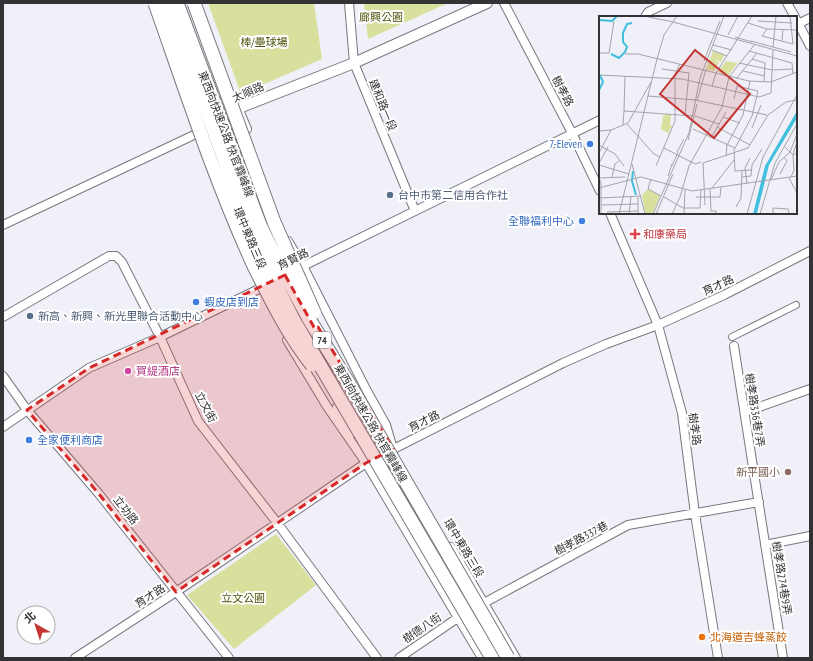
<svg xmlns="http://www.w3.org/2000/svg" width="813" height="661" font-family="'PT Sans Narrow','Noto Sans TC',sans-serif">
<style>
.green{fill:#d9df9c}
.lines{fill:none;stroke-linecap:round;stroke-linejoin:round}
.pedestrian-casing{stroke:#78787f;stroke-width:8}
.minor-casing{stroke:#78787f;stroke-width:10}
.tertiary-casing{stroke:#78787f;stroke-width:12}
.pedestrian{stroke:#fff;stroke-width:6}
.minor{stroke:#fff;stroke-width:8}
.tertiary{stroke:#fff;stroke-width:10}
.trunk-bridge-casing{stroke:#78787f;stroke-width:15;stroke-linecap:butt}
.trunk-bridge{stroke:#fff;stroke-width:13}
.marked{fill:#d62828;fill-opacity:0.2;stroke:#d62828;stroke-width:3;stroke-dasharray:8 5;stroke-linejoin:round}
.shop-dot{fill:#3f7fe0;stroke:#fff;stroke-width:1.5}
.service-dot{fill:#5c6f8a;stroke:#fff;stroke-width:1.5}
.health-dot{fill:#e0444e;stroke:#fff;stroke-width:1.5}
.hotel-dot{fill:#d1479c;stroke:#fff;stroke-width:1.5}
.education-dot{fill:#8d6e63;stroke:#fff;stroke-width:1.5}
.food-dot{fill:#e8710a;stroke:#fff;stroke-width:1.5}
.labels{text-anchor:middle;stroke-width:4;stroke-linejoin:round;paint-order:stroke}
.shield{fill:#fff;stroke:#707072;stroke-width:1}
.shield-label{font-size:10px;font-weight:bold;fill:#333336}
.park-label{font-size:11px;fill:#4f530d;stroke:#fff}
.street-label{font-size:11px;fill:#333336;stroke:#fff}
.shop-label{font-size:11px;fill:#366cbe;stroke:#fff;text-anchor:end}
.service-label{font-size:11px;fill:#4e5e75;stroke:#fff;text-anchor:start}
.health-label{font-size:11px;fill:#be3a42;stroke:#fff;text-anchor:start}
.hotel-label{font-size:11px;fill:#b23c85;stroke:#fff;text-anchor:start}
.education-label{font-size:11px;fill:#785e54;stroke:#fff;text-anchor:end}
.food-label{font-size:11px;fill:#c56008;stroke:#fff;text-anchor:start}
.inset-river{fill:none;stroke:#40bfde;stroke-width:2}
.inset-road{fill:none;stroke:#a4a4aa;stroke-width:1}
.view{fill:#c43631;fill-opacity:0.15;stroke:#c43631;stroke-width:2}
.inset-edge{fill:none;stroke:#333336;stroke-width:2}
</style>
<rect width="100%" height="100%" fill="#eff0f8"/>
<path class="green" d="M208 3H314L322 59 241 94Z
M364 3H448L368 39Z
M276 534 316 585 234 649 187 595Z"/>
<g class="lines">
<defs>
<path id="pedestrian" d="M732 337 796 305"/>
<path id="minor" d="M349 3 354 63 415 211
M504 3 572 133 600 191
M787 3 795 17
M645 17 648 12 667 3
M796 19 810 46
M796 25 810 18
M236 103 247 129
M227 111 259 204
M610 213 658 325 682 413 695 514 718 658
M3 225 196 134
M288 241 303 266 367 391 386 425 393 449
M291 272 600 120
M3 317 109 256H116L122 262 160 337 198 421 278 524 377 658
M287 340 326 405 366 463 482 658
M734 346 783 658
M3 376 27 410 99 494 229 658
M337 407 351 434
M745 412 810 389
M3 427 89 368 160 337 267 285
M765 545 810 536
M451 547 516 658
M484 603 628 525 759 502
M75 658 176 592 366 463 563 363 606 344 658 325 724 295 810 251
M399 658 459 617"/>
<path id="tertiary" d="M215 124 239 108 354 63 487 3"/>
</defs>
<use href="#pedestrian" class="pedestrian-casing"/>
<use href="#minor" class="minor-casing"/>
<use href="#tertiary" class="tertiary-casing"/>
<use href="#pedestrian" class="pedestrian"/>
<use href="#minor" class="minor"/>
<use href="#tertiary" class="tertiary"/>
<defs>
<path id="trunk-bridge" d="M155 3C186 91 215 181 254 266 271 300 288 335 312 365
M167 3 248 224 272 277 293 319 492 658
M177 3 260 225 276 258 309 319 351 387 508 658
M194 3 274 222 314 312"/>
</defs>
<use href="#trunk-bridge" class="trunk-bridge-casing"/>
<use href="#trunk-bridge" class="trunk-bridge"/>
</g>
<path class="marked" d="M285 275 315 329 318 327 393 449 366 463 176 592 99 494 27 410 89 368Z"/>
<g class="shop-dot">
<circle cx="590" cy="144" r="4"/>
<circle cx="582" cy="221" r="4"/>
<circle cx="196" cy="302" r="4"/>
<circle cx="29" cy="440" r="4"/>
</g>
<g class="service-dot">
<circle cx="390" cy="195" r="4"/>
<circle cx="30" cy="316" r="4"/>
</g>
<path class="health-dot" d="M633 228h4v4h4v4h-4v4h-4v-4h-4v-4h4z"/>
<circle class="hotel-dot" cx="128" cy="371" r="4"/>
<circle class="education-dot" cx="788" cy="472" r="4"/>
<circle class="food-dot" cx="702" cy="637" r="4"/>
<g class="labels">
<rect class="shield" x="313" y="332" width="18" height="16" rx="3"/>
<g class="shield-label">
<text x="322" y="344">74</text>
</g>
<g class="park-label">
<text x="381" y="21">廊興公園</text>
<text x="264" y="46">棒/壘球場</text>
<text x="243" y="602">立文公園</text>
</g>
<g class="street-label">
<text transform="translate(563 91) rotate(62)" y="4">樹孝路</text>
<text transform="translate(248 92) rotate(-23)" y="4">太順路</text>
<text transform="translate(383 105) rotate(68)" y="4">建和路一段</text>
<text transform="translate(226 134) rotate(69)" y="4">東西向快速公路 快官霧峰線</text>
<text transform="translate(250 238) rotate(67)" y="4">環中東路三段</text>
<text transform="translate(293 259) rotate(-27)" y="4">育賢路</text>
<text transform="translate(718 285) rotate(-25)" y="4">育才路</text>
<text transform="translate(206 407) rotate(62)" y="4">立文街</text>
<text transform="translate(755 410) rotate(81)" y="4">樹孝路336巷7弄</text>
<text transform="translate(424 421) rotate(-27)" y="4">育才路</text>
<text transform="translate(371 423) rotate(60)" y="4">東西向快速公路 快官霧峰線</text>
<text transform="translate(695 429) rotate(82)" y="4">樹孝路</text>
<text transform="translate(126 510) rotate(52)" y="4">立功路</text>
<text transform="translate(581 538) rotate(-28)" y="4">樹孝路337巷</text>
<text transform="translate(464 548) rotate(59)" y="4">環中東路三段</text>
<text transform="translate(782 578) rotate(81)" y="4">樹孝路274巷9弄</text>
<text transform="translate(150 596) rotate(-33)" y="4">育才路</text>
<text transform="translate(422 628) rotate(-34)" y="4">樹德八街</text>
</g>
<g class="shop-label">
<text x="582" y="148">7-Eleven</text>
<text x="574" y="225">全聯福利中心</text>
<text x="204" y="306" text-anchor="start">蝦皮店到店</text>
<text x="37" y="444" text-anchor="start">全家便利商店</text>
</g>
<g class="service-label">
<text x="398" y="199">台中市第二信用合作社</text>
<text x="38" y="320">新高、新興、新光里聯合活動中心</text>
</g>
<g class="health-label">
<text x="643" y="238">和康藥局</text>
</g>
<g class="hotel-label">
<text x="136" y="375">賀緹酒店</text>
</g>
<g class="education-label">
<text x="780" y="476">新平國小</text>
</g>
<g class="food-label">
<text x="710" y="641">北海道吉蜂蒸餃</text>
</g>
</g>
<g transform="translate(599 16)">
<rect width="198" height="198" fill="#eff0f8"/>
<path d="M114 35 125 39 122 46 114 43 120 47 115 55 107 53ZM127 45 139 47 129 59 119 56ZM68 98 72 99 71 109 74 111 70 113 71 118 62 113 64 100ZM49 173 61 180 53 198H46L43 179Z" fill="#d9df9c"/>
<path d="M198 95V102L170 149 158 197 154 198 166 150Z" fill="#40bfde"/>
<path class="inset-river" d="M0 4 13 5 18 0M12 38 20 42 26 36 28 31 24 26V17L28 8 33 7M0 74 4 66 1 59M34 155 33 165 37 179"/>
<path class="inset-road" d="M45 0 74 6 198 40M159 5 193 7M149 7 168 13 198 14M168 13 163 20 194 28 191 0M129 19 139 0M136 21 153 26M152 25 192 36M183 25 184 13M111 29 121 5M114 29 133 34M174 31 177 0M113 34 128 40M150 35 193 47 194 58M0 37H10L15 5M26 38H39L150 65 172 66 198 56M58 43 65 19 78 0M153 43 166 47 165 66M105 45 111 29M140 47 173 54 193 53M63 53 90 57 86 99M144 55 166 60M0 59 83 63 160 81 172 77 174 34M26 60 25 95 94 100M137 63 158 37M113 70 117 57 153 0M49 80 96 84 168 99M135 83 138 70 159 75 153 100 135 134 136 155 152 154M98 85 107 53M96 100 120 108M124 101 141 107M28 108 55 138 61 141M24 109 25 95M118 111 151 129M153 112 162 89M94 113 136 132M0 115 12 114 29 107 52 66M112 122 127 96M89 124 98 88M0 129 16 138 25 150M185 130 194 139 198 137M65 132 96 148 102 146M78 136 85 123M0 137 12 114M194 138 198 126M127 140 128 129 144 99 151 65M0 147 9 131M33 148 46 198M0 149 30 158M57 150 76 105V58L81 48M73 150 79 136M181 158 188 145 185 141M69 160 73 148M13 161 16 148 21 144M143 161 152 160 153 149 163 133M192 161 195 154 194 139M0 162 2 167V198M0 162 26 161M190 162 198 177M52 163 49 173 62 180M172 164 180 146 191 136 198 118M148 168 146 152 151 142M0 172 42 161 93 175 198 160M113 172 135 144M111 173 112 195H117V198M65 181 84 192H101L102 174M97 181H121L122 171M0 182 42 180M2 189 39 188M106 189 104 147 149 132 169 99 187 86 197 84M137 191 142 182 143 155M8 196 39 195M174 197V192L189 193 190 197M20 198 58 43M30 198 32 181M39 198V181M54 198 90 117 101 62 125 0M57 198 74 158M73 198 81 181 90 150 123 91 130 61 156 28M85 198 86 174M148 198 164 141 198 79M161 198 176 147 198 108"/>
<path class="view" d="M96 34 151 78 115 122 61 78Z"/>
<rect width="198" height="198" class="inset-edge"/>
</g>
<rect width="813" height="661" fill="none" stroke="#333336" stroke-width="8"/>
<g transform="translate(36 625) rotate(321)"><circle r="19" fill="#ffffff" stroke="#adadaf"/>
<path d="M0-3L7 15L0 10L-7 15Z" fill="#c43631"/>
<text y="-6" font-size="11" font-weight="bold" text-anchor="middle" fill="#333336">北</text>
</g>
</svg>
